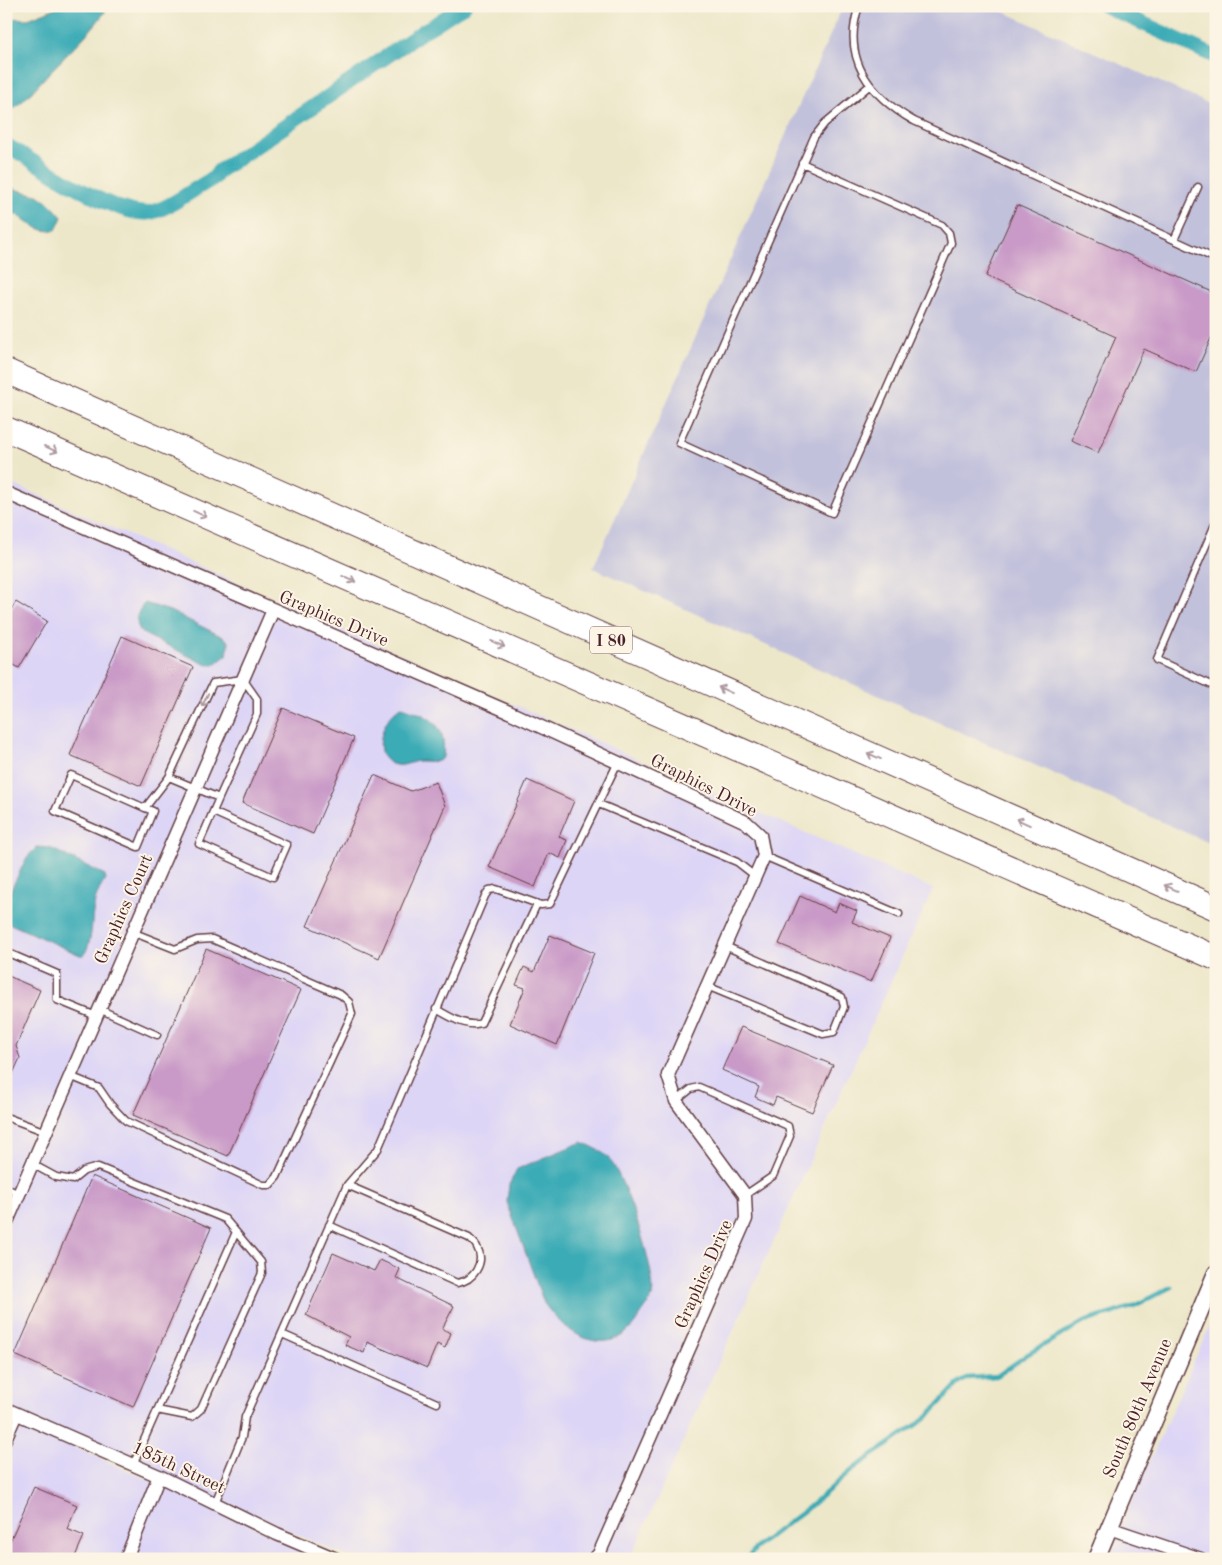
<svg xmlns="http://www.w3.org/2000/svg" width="1222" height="1565" font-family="'Old Standard TT',serif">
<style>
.built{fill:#ddd5f6}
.industrial{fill:#c2c1dc}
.water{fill:#3aabb6;stroke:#426570}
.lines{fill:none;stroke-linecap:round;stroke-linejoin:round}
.stream{stroke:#3aabb6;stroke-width:4.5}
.canal{stroke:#3aabb6;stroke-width:15}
.building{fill:#c99ac7}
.service-casing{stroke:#623d43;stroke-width:9}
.minor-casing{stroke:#623d43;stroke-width:15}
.tertiary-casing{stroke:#623d43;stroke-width:19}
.motorway-casing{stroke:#623d43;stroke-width:26}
.service{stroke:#fff;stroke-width:6}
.minor{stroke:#fff;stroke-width:12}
.tertiary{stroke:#fff;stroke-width:16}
.motorway{stroke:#fff;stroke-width:24}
.oneway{stroke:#ae9aa0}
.labels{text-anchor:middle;stroke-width:4;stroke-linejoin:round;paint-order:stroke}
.shield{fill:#fcf5e5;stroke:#7f5f63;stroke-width:1}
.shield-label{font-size:16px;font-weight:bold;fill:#4a1f2b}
.street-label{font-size:18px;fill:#4a1f2b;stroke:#fcf5e5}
</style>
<rect width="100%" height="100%" fill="#fcf5e5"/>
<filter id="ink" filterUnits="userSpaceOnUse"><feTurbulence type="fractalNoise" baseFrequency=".02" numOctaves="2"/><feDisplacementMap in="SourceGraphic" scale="10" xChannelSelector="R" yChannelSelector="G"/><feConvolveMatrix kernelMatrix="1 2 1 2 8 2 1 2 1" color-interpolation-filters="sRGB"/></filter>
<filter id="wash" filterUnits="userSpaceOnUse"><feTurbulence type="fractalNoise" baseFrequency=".0096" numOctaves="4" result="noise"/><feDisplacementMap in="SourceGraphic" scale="20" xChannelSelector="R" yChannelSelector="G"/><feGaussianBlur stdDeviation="1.12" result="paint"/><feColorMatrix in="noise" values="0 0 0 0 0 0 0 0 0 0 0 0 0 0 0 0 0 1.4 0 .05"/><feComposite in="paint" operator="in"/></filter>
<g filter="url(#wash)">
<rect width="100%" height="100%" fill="#ede7ca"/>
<path class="built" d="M6 481 933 889 630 1559H353L6 1407Z
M1216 1312V1559H1106Z
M6 1417 329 1559H6Z"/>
<path class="industrial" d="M843 6H991L1216 107V846L593 568Z"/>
<path class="water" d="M61 6H104L105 12C89 34 70 51 51 71 38 84 28 99 12 109L6 108V18L28 19Z
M6 184C18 192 25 191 37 195 47 199 56 210 62 217L56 230C34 235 26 215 6 211Z
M145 603 170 611 225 638 229 642 227 655 214 665 205 664 142 633C134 623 136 612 145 603Z
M402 707C430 716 447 724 443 757L439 761C432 762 426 761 419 761 409 762 403 768 392 764 369 755 384 713 402 707Z
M37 847 50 848 105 875 106 879C85 907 98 931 84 955H80L6 922V900L27 857Z
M582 1142C593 1147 603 1151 610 1160 625 1179 658 1274 652 1297 650 1303 643 1311 640 1316 612 1362 568 1338 544 1303L507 1202 509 1185 517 1169Z"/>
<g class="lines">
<path class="stream" d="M746 1559 761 1543 809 1507 856 1467 926 1418 957 1385 967 1378 997 1376 1028 1354 1084 1322 1132 1307 1171 1287"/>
<path class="canal" d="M1105 6 1216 57
M6 145C38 163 111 215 147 213 167 211 196 187 214 178L219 171 249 151 425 30C439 23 450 13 464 6"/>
</g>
<g id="blocks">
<path class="building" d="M1017 205 1216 294V327L1196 372 1144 349 1098 453 1070 441 1116 337 985 277Z
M16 602 47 621 19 668 6 660V617Z
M122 636 193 667 141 786 70 755Z
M283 708 354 738 313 834 242 803Z
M374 775 411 791 436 782 445 806 379 958 307 926Z
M527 780 574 801 559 837 567 840 560 858 549 853 535 887 489 867Z
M800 896 835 912 839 903 857 911 852 922 890 938 871 982 779 944Z
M550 935 594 953 557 1045 510 1024 525 988 516 985 524 967 534 972Z
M206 949 301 990 228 1156 133 1115Z
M6 975 40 990 16 1046 20 1058 6 1089Z
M741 1027 833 1065 812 1112 776 1097 773 1105 755 1097 759 1087 722 1070Z
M92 1176 211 1228 133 1407 15 1355Z
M333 1253 374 1271 380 1260 400 1269 396 1278 454 1306 442 1329 451 1333 445 1348 437 1344 427 1368 367 1342 364 1353 345 1345 349 1337 306 1315Z
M34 1487 77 1505 67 1529 84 1536 74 1559H6V1550Z"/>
</g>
</g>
<g filter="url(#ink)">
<use href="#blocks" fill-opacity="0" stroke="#623d43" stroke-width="1"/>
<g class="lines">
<defs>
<path id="service" d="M859 6C841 59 870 96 914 121L1216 259
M802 163 942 225 949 233 951 243 832 513 679 443 814 137 825 123 869 86
M1174 240 1198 187
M1216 522 1157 660 1216 687
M599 804 737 862 755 876
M145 808 153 811 138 847 55 811 71 775 145 808 169 777 213 683 243 679 257 699V714L219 798 169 777
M213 812 287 845 273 877 199 844 219 798
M764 856 899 914
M6 952 57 974V1000L96 1016
M707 986 823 1034 834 1032 844 1007 842 997 725 946
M99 1009 157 1035
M436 1009C449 1016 466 1028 481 1023L537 904
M70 1076 99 1088 110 1104 126 1121 263 1185H270L277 1177 352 1014 349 1002 341 995 212 939 197 940 175 949 132 932
M676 1101 691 1089 699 1087 788 1126 790 1136 773 1176 745 1195
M6 1117 46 1132
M32 1164 56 1177 73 1180 84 1171 98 1167 225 1219 236 1232 133 1465
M6 1188 19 1194
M329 1225 457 1283C473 1281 486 1263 477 1247 476 1244 472 1241 469 1238L347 1185
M282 1334 437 1403
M157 1410 192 1417 201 1409 262 1273 261 1262 236 1232
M6 1444 19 1415
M215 1503 242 1437 245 1417 347 1185 378 1149 485 896 489 890 496 889 541 905 550 904 618 762"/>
<path id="minor" d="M6 493 509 712 746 822 760 835 764 856 668 1075 676 1101 745 1195 746 1219 599 1554 594 1559
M6 1224 273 610
M6 1409 159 1476 277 1534 336 1559
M1109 1528 1201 1559
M126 1559 159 1476"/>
<path id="tertiary" d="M1096 1559 1216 1273"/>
<path id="motorway" d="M6 371 1216 908
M6 429 1216 958"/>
</defs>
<use href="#service" class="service-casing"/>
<use href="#minor" class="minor-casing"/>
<use href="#tertiary" class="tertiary-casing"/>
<use href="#motorway" class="motorway-casing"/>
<use href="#service" class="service"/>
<use href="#minor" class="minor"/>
<use href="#tertiary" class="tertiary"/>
<use href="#motorway" class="motorway"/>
</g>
<defs><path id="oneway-shaft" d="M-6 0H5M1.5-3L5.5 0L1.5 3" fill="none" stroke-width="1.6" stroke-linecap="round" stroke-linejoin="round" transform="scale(1.25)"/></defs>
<g class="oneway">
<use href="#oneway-shaft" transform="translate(51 449) rotate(24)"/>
<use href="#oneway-shaft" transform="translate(200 514) rotate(24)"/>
<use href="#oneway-shaft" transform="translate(349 579) rotate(24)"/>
<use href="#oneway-shaft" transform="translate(498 644) rotate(24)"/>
<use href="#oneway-shaft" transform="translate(725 690) rotate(-156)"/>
<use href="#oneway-shaft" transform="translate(205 700) rotate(115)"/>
<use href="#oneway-shaft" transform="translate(874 756) rotate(-156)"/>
<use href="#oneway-shaft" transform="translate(1023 822) rotate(-156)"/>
<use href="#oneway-shaft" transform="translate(1171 888) rotate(-156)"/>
</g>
</g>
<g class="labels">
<rect class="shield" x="590" y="626.5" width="42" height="27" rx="4"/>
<g class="shield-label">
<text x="611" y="646">I 80</text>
</g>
<g class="street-label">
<text transform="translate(334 618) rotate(23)" y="6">Graphics Drive</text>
<text transform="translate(704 785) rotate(27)" y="6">Graphics Drive</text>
<text transform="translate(123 909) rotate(-66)" y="6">Graphics Court</text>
<text transform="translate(703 1274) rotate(-66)" y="6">Graphics Drive</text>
<text transform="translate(1137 1408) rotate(-67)" y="6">South 80th Avenue</text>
<text transform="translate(179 1467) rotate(25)" y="6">185th Street</text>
</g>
</g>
<rect width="1222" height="1565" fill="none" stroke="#fcf5e5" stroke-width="25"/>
</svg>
